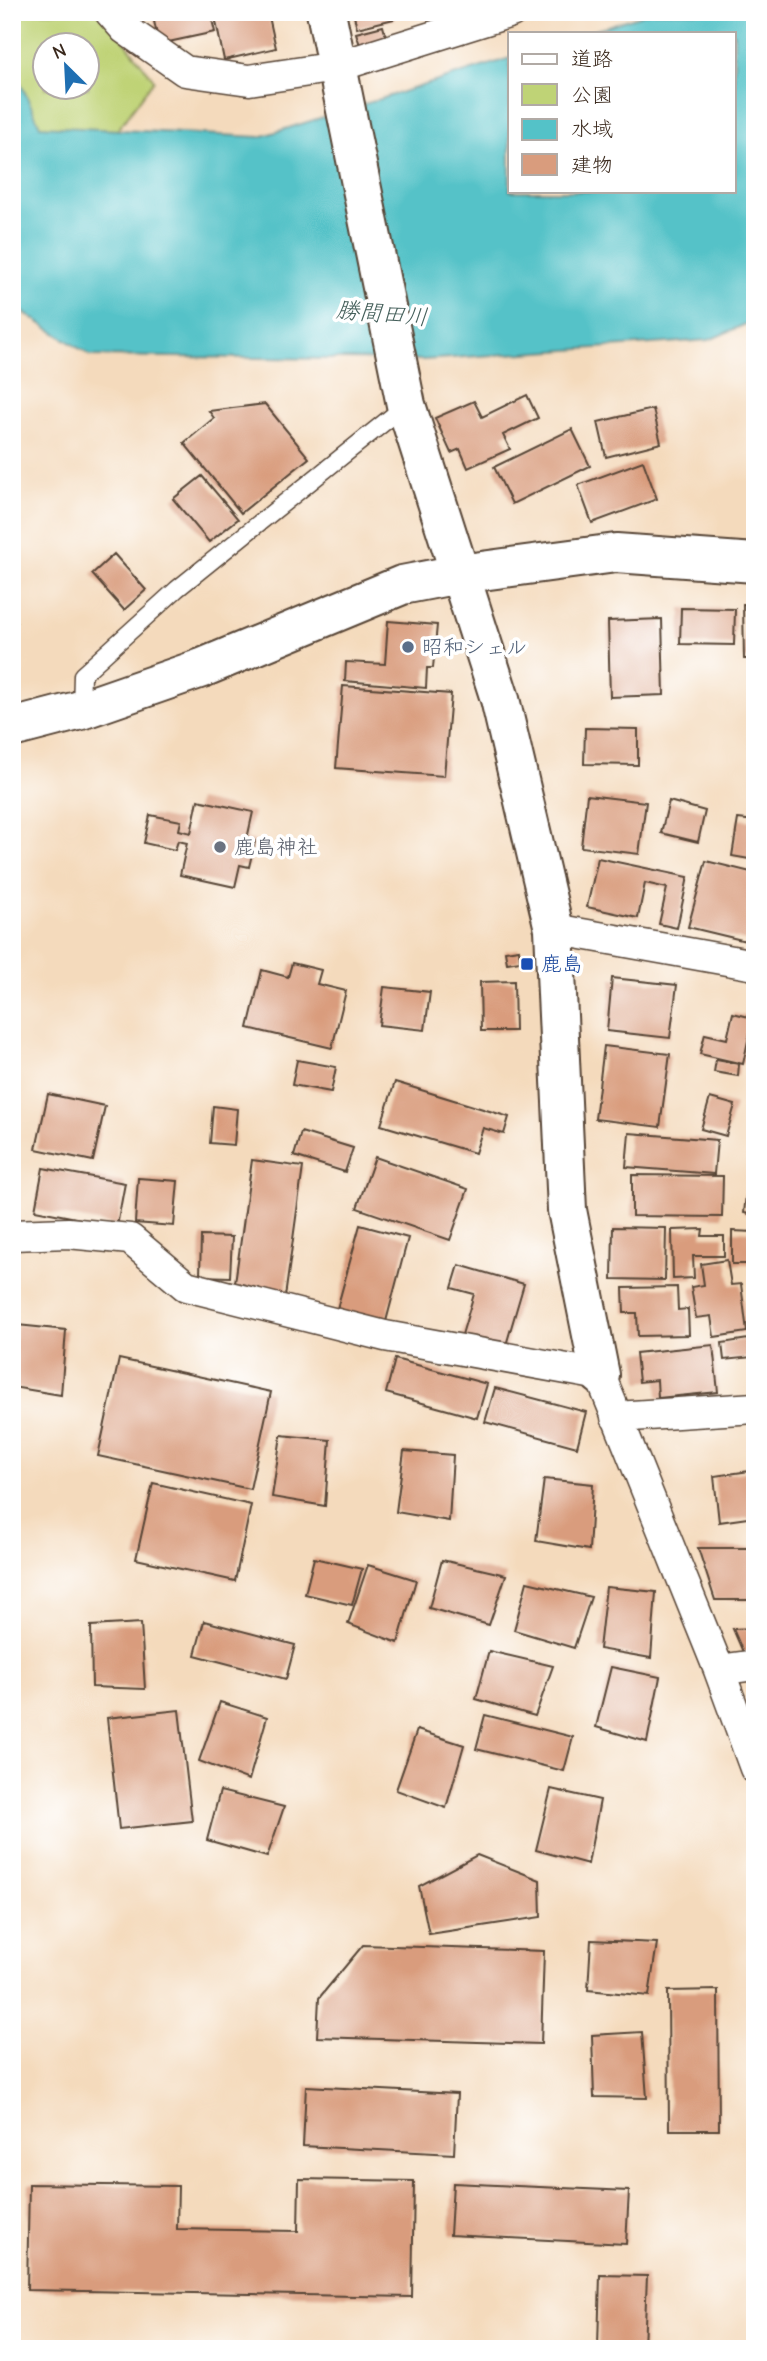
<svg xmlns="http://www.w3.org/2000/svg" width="767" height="2361" font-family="'Comic Neue','Klee One',sans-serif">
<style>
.green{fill:#bfd376;stroke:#7d7e4a;stroke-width:2;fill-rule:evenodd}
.water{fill:#54c2c8;stroke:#487673;stroke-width:2}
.building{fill:#d99c7d}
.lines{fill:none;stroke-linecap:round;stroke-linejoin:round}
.service-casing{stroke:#574436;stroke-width:19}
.minor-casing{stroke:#574436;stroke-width:33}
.tertiary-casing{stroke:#574436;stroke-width:42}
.service{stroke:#fff;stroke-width:16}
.minor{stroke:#fff;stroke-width:30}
.tertiary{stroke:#fff;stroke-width:38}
.service-dot{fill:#5c6f8a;stroke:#fff;stroke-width:2.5}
.worship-dot{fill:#6b7280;stroke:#fff;stroke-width:2.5}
.transit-dot{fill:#1a4fb4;stroke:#fff;stroke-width:2.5}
.labels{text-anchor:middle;stroke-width:7;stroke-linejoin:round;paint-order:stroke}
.service-label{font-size:21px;fill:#4e5e75;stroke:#fff;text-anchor:start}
.worship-label{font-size:21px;fill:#5b616d;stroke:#fff;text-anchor:start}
.transit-label{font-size:21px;fill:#164399;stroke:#fff;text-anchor:start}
.water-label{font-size:23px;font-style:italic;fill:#445f5a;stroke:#fff}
</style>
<rect width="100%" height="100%" fill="#fff"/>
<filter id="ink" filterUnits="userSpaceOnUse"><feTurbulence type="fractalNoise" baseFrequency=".0143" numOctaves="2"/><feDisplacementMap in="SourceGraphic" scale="14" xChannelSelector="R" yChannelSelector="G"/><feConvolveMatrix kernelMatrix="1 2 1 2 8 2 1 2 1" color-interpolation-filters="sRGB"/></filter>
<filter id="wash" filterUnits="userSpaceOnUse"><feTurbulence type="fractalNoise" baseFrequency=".00686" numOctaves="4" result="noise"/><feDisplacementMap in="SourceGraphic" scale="28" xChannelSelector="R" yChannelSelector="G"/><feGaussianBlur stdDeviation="1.57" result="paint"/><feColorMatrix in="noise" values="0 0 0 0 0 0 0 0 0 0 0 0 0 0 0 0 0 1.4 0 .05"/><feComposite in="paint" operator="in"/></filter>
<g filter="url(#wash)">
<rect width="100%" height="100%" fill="#f4dabc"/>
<path class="green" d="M12 12H103L154 80 12 274ZM46 46H88V88H46Z"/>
<path class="water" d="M650 12H755V320L709 340 423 360 91 356 12 305V64L40 126 260 137 510 58V191H734V33H586Z"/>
<g id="blocks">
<path class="building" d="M152 12H210L215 32 159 44Z
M214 12H268L276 48 224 60Z
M353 12H393L394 19 357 28Z
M383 26 387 41 361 48 356 33Z
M527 395 538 418 503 435 510 449 468 468 460 449 451 453 435 418 474 401 482 417Z
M265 404 309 458 241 513 184 443 214 418 209 411Z
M653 409 661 443 606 457 598 422Z
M572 429 590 466 512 504 494 467Z
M643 461 657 499 592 523 578 485Z
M202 476 238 519 209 542 173 499Z
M114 554 146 590 124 610 92 574Z
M12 590H14L17 622H12Z
M743 604H755V659H744Z
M681 608 735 609 734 645 680 644Z
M662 619 664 695 610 697 608 621Z
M388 621 437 625 433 668H427L426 688 345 681 346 662 385 664Z
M343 686 451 694 444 776 336 768Z
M585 728 638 729V765L584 764Z
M587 795 646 802 639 854 581 847Z
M198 800 253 812 247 839 255 841 249 867 240 865 235 887 180 875 187 843 178 841 175 850 144 843 150 815 181 821 179 830 191 833Z
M669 801 705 811 698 842 661 833Z
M738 819 755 821V860L732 856Z
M598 858 688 877 677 928 659 924 667 888 645 883 638 918 587 907Z
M706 861 755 873V906L746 941 688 927Z
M519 949 520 961 507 963 505 951Z
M292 963 321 970 317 984 346 991 332 1048 248 1028 262 970 288 977Z
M612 978 677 985 670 1038 607 1031Z
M514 981 515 1031H481L480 982Z
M384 987 430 992 425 1030 379 1025Z
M733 1013 753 1018 743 1064 700 1054 705 1034 727 1039Z
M604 1046 670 1054 660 1127 595 1119Z
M297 1060 336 1067 331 1092 292 1085Z
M716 1060 739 1064 738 1076 714 1072Z
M395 1082 509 1117 504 1134 483 1128 475 1153 381 1125Z
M48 1094 105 1106 93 1161 36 1149Z
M710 1098 735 1105 726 1136 701 1129Z
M213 1106 237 1109 234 1145 210 1143Z
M301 1132 353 1148 345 1172 294 1156Z
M629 1133 717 1140 714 1174 626 1167Z
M375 1157 468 1189 450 1240 357 1208Z
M252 1160 303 1167 285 1297 234 1290Z
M43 1168 125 1183 117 1226 35 1210Z
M632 1175 723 1176 722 1217 632 1216Z
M138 1178 178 1181 174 1226 135 1223Z
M747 1186 755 1187V1215L744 1213Z
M360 1225 408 1238 384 1329 335 1316Z
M613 1227 666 1228 665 1280 612 1279Z
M703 1229 702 1236H724V1256H693L694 1278 673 1279 672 1230Z
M732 1231 755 1232V1264H732Z
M201 1236 232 1237 230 1277 200 1276Z
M727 1260 731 1285 741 1284 747 1332 714 1337 711 1316 696 1318 691 1287 704 1285 701 1264Z
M459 1265 524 1284 504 1352 461 1338 474 1294 452 1288Z
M677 1287 678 1310 688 1309 689 1335 638 1336 637 1313H624L623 1288Z
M17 1325 66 1330 61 1395 12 1387V1361Z
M755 1338V1368H753L752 1357 724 1360 722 1343Z
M713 1345 718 1392 658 1398 657 1380 639 1382 636 1353Z
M119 1359 271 1392 250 1489 98 1456Z
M395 1359 487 1384 477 1418 386 1393Z
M495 1388 586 1412 577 1447 485 1422Z
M281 1435 330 1440 325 1506 272 1497Z
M404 1451 453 1455 449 1521 396 1512Z
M750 1471 755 1517 719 1522 714 1476Z
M544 1479 593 1484 589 1550 536 1541Z
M153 1483 251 1505 235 1581 136 1559Z
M698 1548H755V1600H715Z
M314 1558 362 1569 352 1605 305 1594Z
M442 1560 506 1575 489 1625 429 1608Z
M368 1565 416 1580 398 1643 348 1624Z
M527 1582 591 1597 574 1648 514 1630Z
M606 1587 656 1592 651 1658 599 1649Z
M204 1621 295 1645 286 1679 195 1655Z
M141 1623 145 1689 92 1687 91 1626Z
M755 1628V1651L743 1652 733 1629Z
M489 1651 553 1666 535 1716 476 1699Z
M611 1667 660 1677 647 1742 596 1727Z
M220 1702 267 1717 249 1780 199 1761Z
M179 1710 192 1821 119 1829 107 1718Z
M485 1715 573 1737 564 1771 476 1749Z
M417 1730 464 1745 446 1808 396 1790Z
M551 1789 600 1800 588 1864 536 1850Z
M220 1791 284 1807 267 1857 207 1840Z
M477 1855 540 1880 541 1917 429 1934 419 1886Z
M591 1940 657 1943 649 1996 588 1990Z
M363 1945 544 1951 541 2044 317 2037 319 1998Z
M718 1990 719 2130H669L668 1991Z
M642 2032 647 2098 594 2097 592 2035Z
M306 2086 457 2094 454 2154 303 2146Z
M299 2179 414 2181 412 2297 27 2290 29 2184 178 2186 177 2229 298 2231Z
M453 2183 629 2191 626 2244 450 2235Z
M600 2275 647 2276 644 2348 598 2346Z"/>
</g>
</g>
<g filter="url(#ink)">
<use href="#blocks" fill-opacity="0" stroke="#574436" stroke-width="2"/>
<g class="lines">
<defs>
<path id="service" d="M81 709 82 675 177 589 406 405"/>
<path id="minor" d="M110 12 125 29 185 71 249 80 336 67 511 12
M554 929 755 965
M12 1235 68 1233 130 1239 186 1286 385 1336 600 1375 719 1670 755 1768
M616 1417 755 1408
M719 1670 755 1665"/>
<path id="tertiary" d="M326 12 406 405 500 699 554 929 567 1210 600 1375
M12 728 81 710 202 668 402 585 459 574 616 553 755 563"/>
</defs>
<use href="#service" class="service-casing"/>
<use href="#minor" class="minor-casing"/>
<use href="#tertiary" class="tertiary-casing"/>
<use href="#service" class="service"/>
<use href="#minor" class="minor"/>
<use href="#tertiary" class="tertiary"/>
</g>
</g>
<circle class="service-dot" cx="408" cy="647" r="7"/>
<circle class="worship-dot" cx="220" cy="847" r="7"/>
<rect class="transit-dot" x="520" y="957" width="14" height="14" rx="3.5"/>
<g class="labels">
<g class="service-label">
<text x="422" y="654">昭和シェル</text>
</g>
<g class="worship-label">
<text x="234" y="854">鹿島神社</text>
</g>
<g class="transit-label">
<text x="541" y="971">鹿島</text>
</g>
<g class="water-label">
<text transform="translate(382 313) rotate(5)" y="8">勝間田川</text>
</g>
</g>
<rect width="767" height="2361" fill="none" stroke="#fff" stroke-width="42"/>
<rect x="508" y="32" width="228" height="161" fill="#ffffff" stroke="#b1aaa5" stroke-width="2"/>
<rect x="522" y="54" width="35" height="10" fill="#ffffff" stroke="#b1aaa5" stroke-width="2"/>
<text x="571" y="66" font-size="21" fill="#3b2a1e">道路</text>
<rect x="522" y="84" width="35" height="21" fill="#bfd376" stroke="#b1aaa5" stroke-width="2"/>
<text x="571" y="102" font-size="21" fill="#3b2a1e">公園</text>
<rect x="522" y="119" width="35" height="21" fill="#54c2c8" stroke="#b1aaa5" stroke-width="2"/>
<text x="571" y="136" font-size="21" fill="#3b2a1e">水域</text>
<rect x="522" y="154" width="35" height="21" fill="#d99c7d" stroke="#b1aaa5" stroke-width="2"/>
<text x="571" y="172" font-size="21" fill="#3b2a1e">建物</text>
<g transform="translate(66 66) rotate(336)"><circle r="33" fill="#ffffff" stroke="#b1aaa5" stroke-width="2"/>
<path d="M0-5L12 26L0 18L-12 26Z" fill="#1f6fb2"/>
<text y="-10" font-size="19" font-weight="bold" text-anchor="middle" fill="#3b2a1e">N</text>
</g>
</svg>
